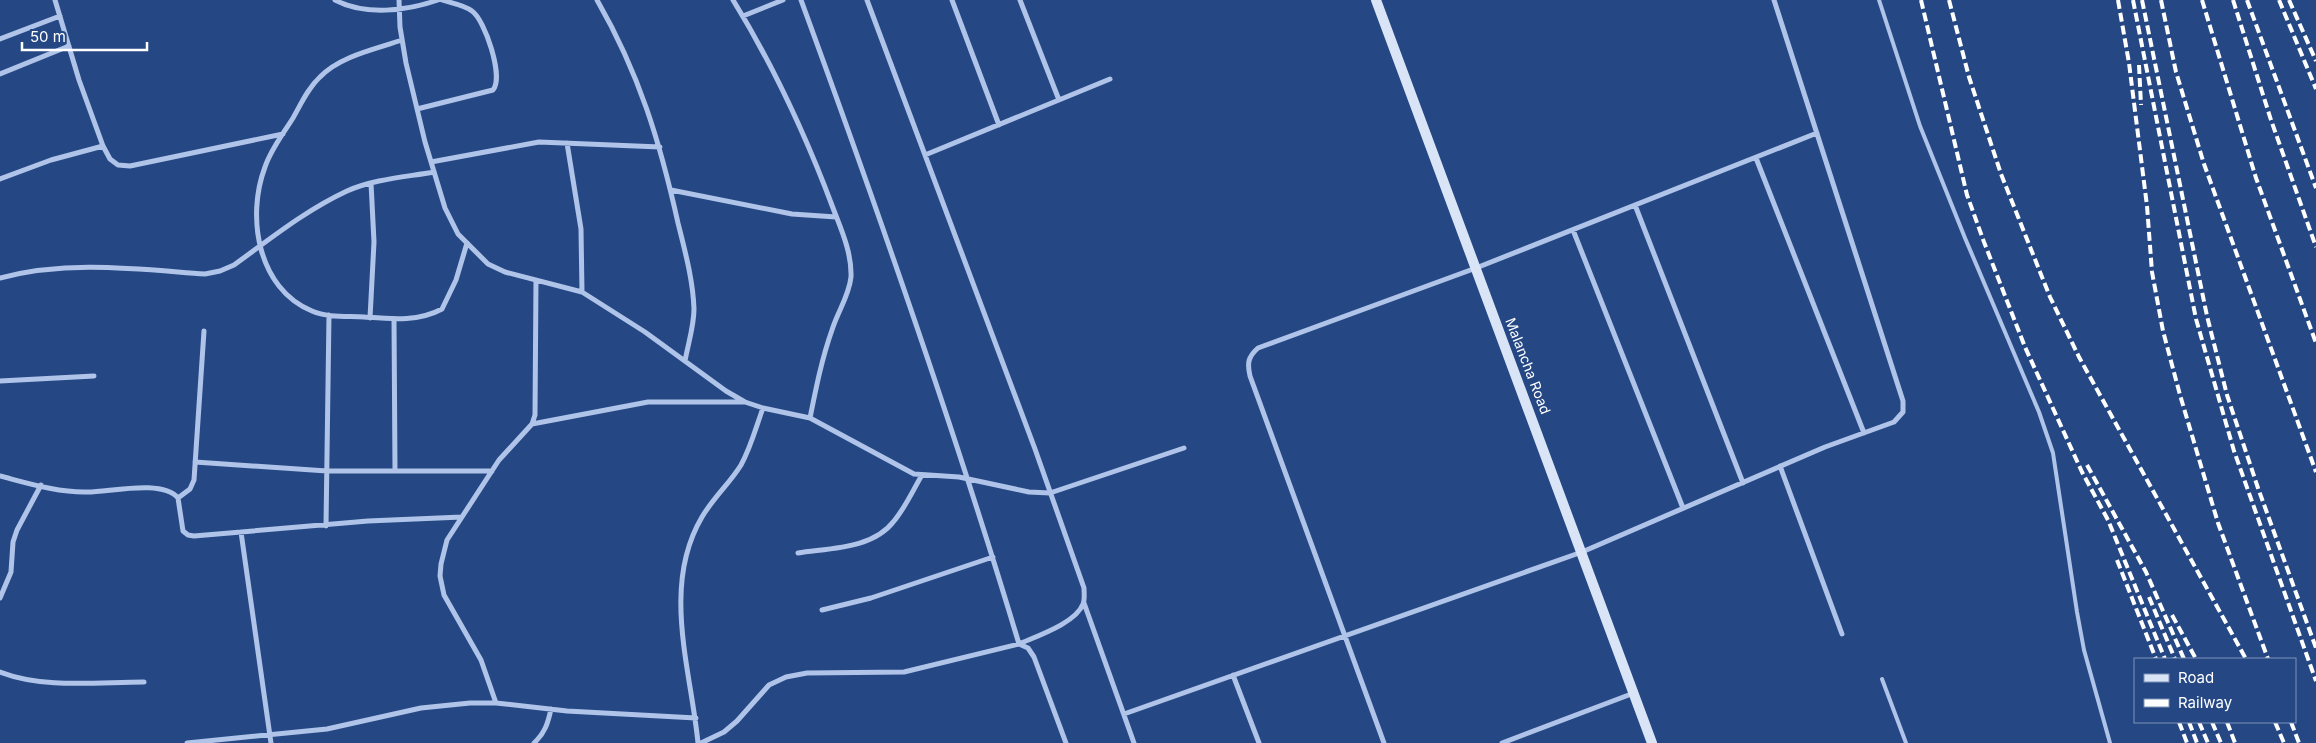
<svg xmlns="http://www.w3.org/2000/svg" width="2316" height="743" font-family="Inter,sans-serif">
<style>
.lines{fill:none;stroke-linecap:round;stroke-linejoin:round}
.lane{stroke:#afc4e8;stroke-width:4}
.street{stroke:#afc4e8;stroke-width:5}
.secondary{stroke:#d9e4f7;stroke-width:10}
.rail{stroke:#fff;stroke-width:4;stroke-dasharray:9 4;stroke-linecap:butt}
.labels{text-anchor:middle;stroke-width:4.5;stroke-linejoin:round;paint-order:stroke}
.street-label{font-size:14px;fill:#fff;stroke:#254885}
</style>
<rect width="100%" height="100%" fill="#254885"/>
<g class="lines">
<path class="lane" d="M1879 0 1920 126 1965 238 2039 412 2053 453 2077 612 2084 650 2110 743
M1882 679 1906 743"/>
<path class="street" d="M55 0 79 80 103 146 110 159 118 165 130 166 283 134
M335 0C365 16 407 11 438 0
M399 0 400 27 406 63 425 142 445 208 458 234 488 264 505 272 582 292 645 332 726 391 745 402 763 408
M597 0C639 73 660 142 678 223 685 251 693 280 694 309 694 326 688 344 685 361
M801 0C879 213 954 427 1019 644 1037 636 1076 623 1083 604 1085 600 1084 593 1084 588L1035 449 867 0
M952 0 999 125
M1020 0 1059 100
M743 16 783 0
M0 39 60 16
M402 40C376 49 340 56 320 77 308 88 301 104 293 118 283 134 271 149 265 167 246 217 258 289 312 311 328 318 347 316 364 317 391 319 418 322 442 309L456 280 467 243
M0 74 69 46
M417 109 493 90C504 77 485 20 472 11 464 5 451 3 442 0
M567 143 581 229 582 292
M925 155 1110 79
M1756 158 1864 433
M431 162 539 142 660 147
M0 179 51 160 103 146
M671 190 792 214 836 217
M1635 205 1743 483
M1573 230 1683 508
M0 278C68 260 136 269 205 274L220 271 234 265C270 239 306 210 347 191 374 179 406 177 434 172
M370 318 374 242 371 183
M394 319 395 471
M0 381 94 376
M810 418 914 474 959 477 1029 492 1050 493 1184 448
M532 424 648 402H744
M195 462 327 471H492
M1780 466 1842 634
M0 476C27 483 59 493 88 492 110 492 162 479 178 498L183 531 188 535 194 536 368 521 462 517
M178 498 190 489 194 480 204 331
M326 526 329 315
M241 532 271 743
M798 553C830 548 873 549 894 521 905 508 913 490 922 475
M0 598 11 572 13 542 17 530 41 485
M1084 603 1134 743
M822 610 871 598 993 557
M0 672C44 689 97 682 144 682
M1233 675 1259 743
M496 703 481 660 444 595 440 576 441 564 447 540 499 460 532 424 535 415 536 280
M1124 714 1582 552 1825 447 1894 422 1903 412V401L1774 0
M187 743 327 729 421 708 470 703H496L567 711 696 718
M534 743C545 733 548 723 551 709
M698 743C691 670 661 586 702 517 713 498 730 483 741 465 751 447 756 427 763 408L810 418C816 388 822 358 832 330 838 311 849 296 851 277 852 253 841 229 833 208 806 136 773 65 733 0
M701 743 724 732 737 721 769 685 786 677 807 673 904 672 1019 644 1028 648 1034 657 1066 743
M1384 743 1250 376C1247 363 1248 357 1258 348L1476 268 1817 133
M1502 743 1634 693"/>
<path class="secondary" d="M1376 0 1652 743"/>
<path class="rail" d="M1921 0 1967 195 1984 242 2025 347 2082 472 2108 520 2165 659
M1949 0 1969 77 2001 174 2050 297 2079 357 2246 659
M2118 0 2129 63 2147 206 2152 272 2163 331 2180 395 2218 523 2268 659
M2133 0 2196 319 2234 451 2316 681
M2142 0 2207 316 2227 395 2258 488 2316 648
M2161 0 2176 72 2204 164 2316 472
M2202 0 2256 178 2316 343
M2233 0 2271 120 2316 247
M2247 0 2316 188
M2279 0 2316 89
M2289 0 2316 61
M2139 65 2141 105
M2087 465 2146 572 2184 659
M2117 560 2156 659
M2149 597 2175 659
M2172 615 2196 659
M2179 722 2187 743
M2189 722 2197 743
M2199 722 2208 743
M2212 722 2221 743
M2227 722 2235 743
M2275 722 2284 743
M2291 722 2299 743"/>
</g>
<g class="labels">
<g class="street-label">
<text transform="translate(1528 366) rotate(69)" y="5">Malancha Road</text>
</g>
</g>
<rect x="2134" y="658" width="162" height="65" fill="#254885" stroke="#7c91b6"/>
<rect x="2144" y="674" width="25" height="8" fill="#d9e4f7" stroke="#7c91b6"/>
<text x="2178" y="683" font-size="15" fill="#ffffff">Road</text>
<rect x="2144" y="699" width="25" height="8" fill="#ffffff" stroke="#7c91b6"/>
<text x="2178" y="708" font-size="15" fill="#ffffff">Railway</text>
<path d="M22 42v8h125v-8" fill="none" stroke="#ffffff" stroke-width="2.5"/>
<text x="30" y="42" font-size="15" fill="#ffffff" stroke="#254885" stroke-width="4" paint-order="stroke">50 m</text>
</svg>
